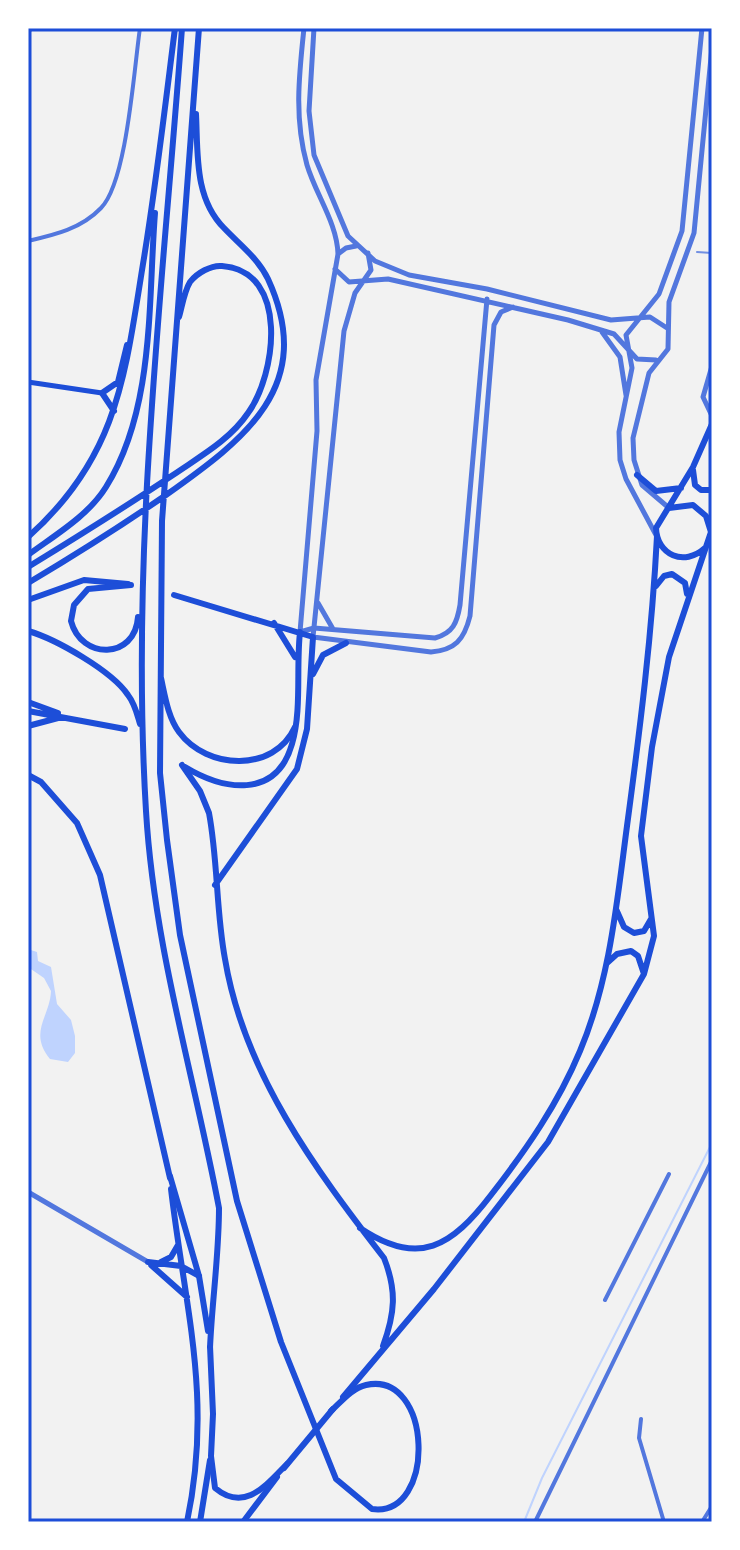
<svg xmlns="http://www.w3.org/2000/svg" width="740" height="1550" font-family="'Source Sans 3',sans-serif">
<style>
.water{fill:#bfd3fe}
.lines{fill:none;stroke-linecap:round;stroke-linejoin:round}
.stream{stroke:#bfd3fe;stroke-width:2}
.minor{stroke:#5277de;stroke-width:4}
.tertiary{stroke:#5277de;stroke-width:5}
.secondary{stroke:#1d4ed8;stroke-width:5}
.primary{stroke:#1d4ed8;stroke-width:6}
.trunk{stroke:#1d4ed8;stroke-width:6}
.rail{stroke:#7290e2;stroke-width:2}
.neatline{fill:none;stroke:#1d4ed8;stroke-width:3}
</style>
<rect width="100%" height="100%" fill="#f2f2f2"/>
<path class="water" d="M28 949 37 952 38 961 51 967 57 1004 71 1020 75 1036V1053L68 1062 50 1059C28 1032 50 1017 51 991L44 978 28 967Z"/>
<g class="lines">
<path class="stream" d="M524 1522 542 1478 712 1143"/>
<path class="minor" d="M28 241C54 235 81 229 101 208 127 182 134 68 140 28
M605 1300 669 1174
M641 1419 639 1438 664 1522
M535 1522 712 1160
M702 1522 712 1506"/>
<path class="tertiary" d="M304 28C299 75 294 119 307 165 316 195 337 223 338 254L316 380 317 431 300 632 314 628 435 638C453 633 457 623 460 605L487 299
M314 28 309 111 314 155 348 236 375 261 409 275 487 289 611 320 650 317 667 328
M28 33 30 28
M368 253 371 270 355 293 344 331 313 637 431 652C455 650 464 640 470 616L494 325 501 312 513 307
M338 254 346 248 356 246
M335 269 349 282 388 279 568 320 614 334 637 359 656 360
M602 332 620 357 626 395
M712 366 703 397 712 416
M669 508 642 485 634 460 633 438 649 373 668 349 669 302 694 233 712 47
M656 535 626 479 620 460 619 432 632 368 626 335 659 294 682 231 702 28
M318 603 333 629
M28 1192 148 1262"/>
<path class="secondary" d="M28 382 102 393"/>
<path class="primary" d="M693 470 695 485 701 490H712
M637 475 656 491 681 488
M705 548C684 567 657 555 656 528L693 467 712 424
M656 586 664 576 672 574 685 583 687 594
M174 595 313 637 307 729 297 769 215 885
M28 600 84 580 128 584
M274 623 295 657
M313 674 323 655 346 643
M28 702 58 713
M28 711 125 729
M28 726 58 718
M182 765 200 791 209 813C218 861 216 911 225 959 244 1073 315 1169 384 1258 397 1291 395 1313 383 1346
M185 767C223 790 276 800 292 744 302 710 296 668 300 632
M28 775 41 782 77 823 100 875 170 1178
M616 909 624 927 634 933 644 931 651 919
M607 963 617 954 631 951 638 956 644 974
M171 1189C185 1309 213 1398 187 1522
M360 1228C419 1268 452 1246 491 1195 526 1150 558 1104 580 1051 610 980 617 901 627 826 640 729 652 634 657 536
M148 1262 181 1266 199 1276
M161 1262 171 1257 178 1245
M151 1265 187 1297
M343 1397 434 1289 548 1142 644 974 654 936 641 836 652 747 669 657 711 532 706 516 693 505 669 508
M284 1468 333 1409
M200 1522 210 1460
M243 1522 277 1477"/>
<path class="trunk" d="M182 28C163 288 130 550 146 811 154 947 194 1075 219 1208 219 1255 212 1301 210 1348
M199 28 162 521 160 773 167 840 180 935 237 1201 281 1342 336 1479 372 1509C437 1518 433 1370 366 1385 352 1388 341 1402 331 1411
M114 411 102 393 118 382 127 345
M28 537C118 457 125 375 143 264 156 185 165 107 175 28
M28 555C55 535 88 516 106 487 155 409 148 301 155 213
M28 567C77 537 125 507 173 475 199 457 230 440 248 413 276 375 290 271 222 266 211 265 197 273 190 282 184 292 182 307 179 317
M28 583C75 555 121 526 166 495 245 439 317 386 268 279 258 258 239 244 224 228 194 198 198 153 196 114
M131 585 88 589 74 605 71 621C81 660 135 660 138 617
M28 631C56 639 112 671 128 695 135 704 137 714 140 724
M161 678C165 696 168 717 179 732 207 770 274 773 295 727
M170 1176 199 1276 208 1331
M210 1346 213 1414 211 1456 215 1488C245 1513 266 1485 287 1464"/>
<path class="rail" d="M697 252 712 253"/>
</g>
<rect width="740" height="1550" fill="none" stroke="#ffffff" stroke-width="60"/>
<rect x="30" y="30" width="680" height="1490" class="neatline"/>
</svg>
